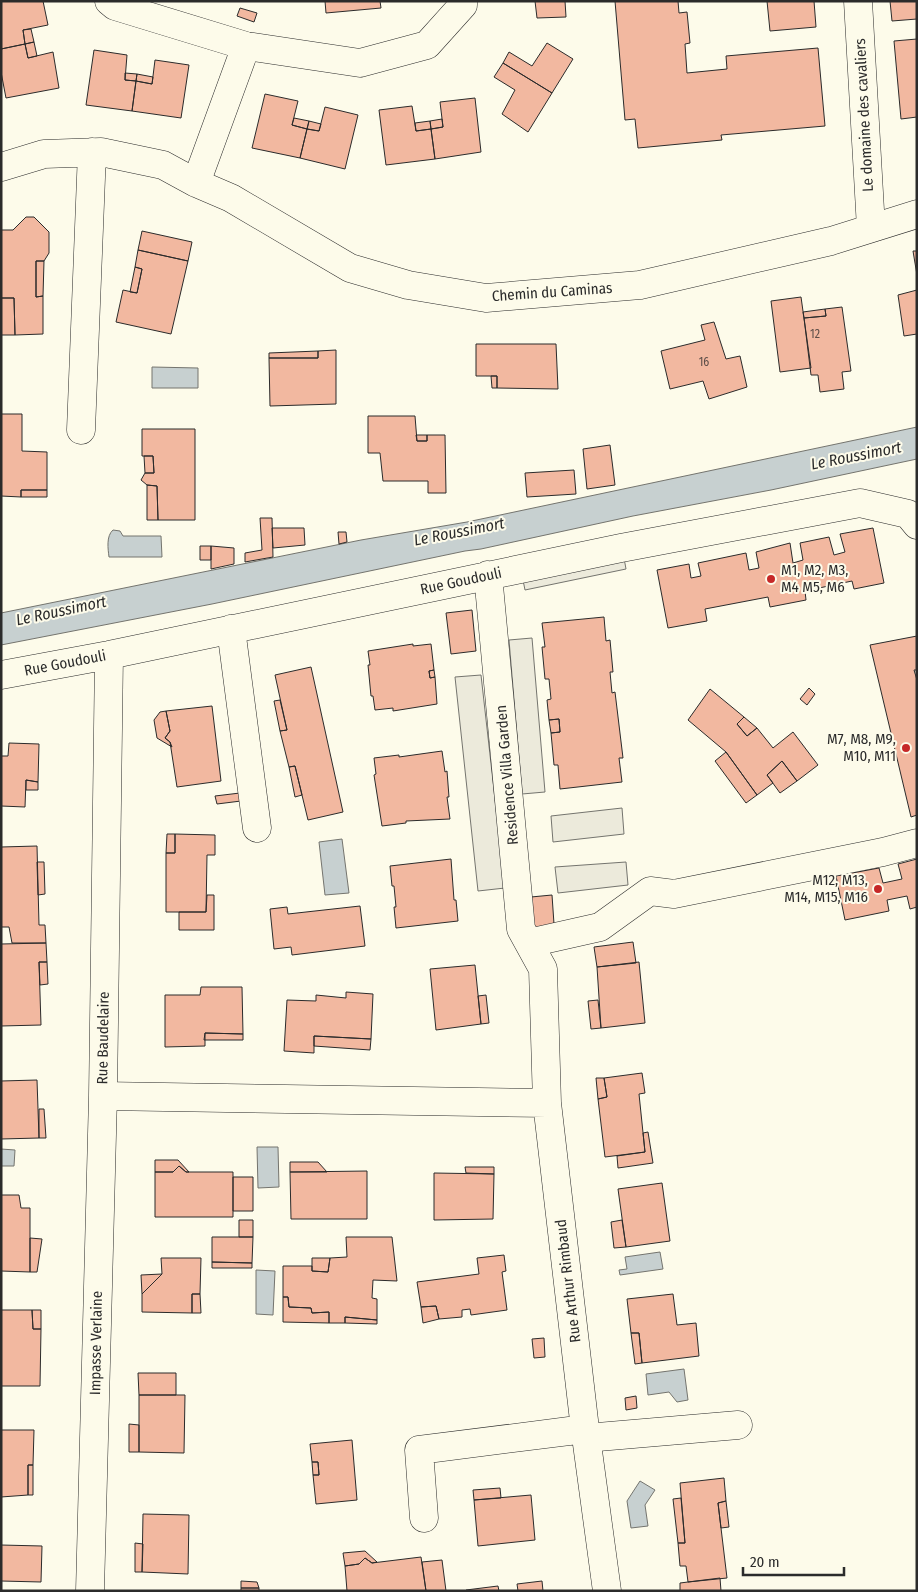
<svg xmlns="http://www.w3.org/2000/svg" width="918" height="1592" font-family="'Fira Sans Condensed',sans-serif">
<style>
.parking{fill:#eceadb;stroke:#74746e}
.water{fill:#c7d0d0;stroke:#74746e}
.building{fill:#f2b8a0;stroke:#2b2b2b}
.lines{fill:none;stroke-linecap:round;stroke-linejoin:round}
.minor-casing{stroke:#2b2b2b;stroke-width:29}
.minor{stroke:#fdfbea;stroke-width:28}
.poi-dot{fill:#c62828;stroke:#fdfbea;stroke-width:2}
.labels{text-anchor:middle;stroke-width:4;stroke-linejoin:round;paint-order:stroke}
.number-label{font-size:12px;fill:#5d4e48}
.street-label{font-size:15px;fill:#2b2b2b;stroke:#fdfbea}
.poi-label{font-size:15px;fill:#2b2b2b;stroke:#fdfbea;text-anchor:end}
.water-label{font-size:16px;font-style:italic;fill:#2b2b2b;stroke:#fdfbea}
</style>
<rect width="100%" height="100%" fill="#fdfbea"/>
<path class="parking" d="M624 558 626 569 525 590 523 580Z
M532 638 545 792 522 794 509 640Z
M481 675 505 888 478 891 455 677Z
M622 808 624 834 553 842 551 816Z
M626 862 628 885 558 893 555 867Z"/>
<path class="water" d="M152 367 198 368V388H152Z
M917 427V459L771 490 633 516 481 549 465 551 212 604 1 645V613L361 540 467 522Z
M113 530 120 531 123 536H161L162 557H109C108 549 106 536 113 530Z
M342 839 349 893 325 895 319 842Z
M257 1147H278L279 1187 258 1188Z
M1 1149 15 1150 14 1166H1Z
M660 1252 663 1269 620 1275 619 1270 627 1269 625 1257Z
M256 1270 275 1271 273 1315 256 1314Z
M684 1369 688 1400 677 1402 669 1392 648 1395 646 1374Z
M640 1481 655 1490 645 1505 648 1526 631 1528 627 1501Z"/>
<path class="building" d="M1 1H43L48 25 23 30 25 44 1 49Z
M325 1H380L381 8 326 13Z
M535 1H565L566 17 537 18Z
M615 1H678L679 13 687 12 690 43 685 44 687 73 727 69 726 56 818 48 825 126 721 135 722 140 638 148 635 119 625 120Z
M767 1H814L816 27 770 31Z
M890 1H917V19L892 21Z
M240 8 257 13 254 22 237 16Z
M31 29 34 42 25 44 23 30Z
M917 39V117L901 119 894 41Z
M34 42 37 56 28 58 25 44Z
M547 43 573 59 552 93 503 63 509 52 532 66Z
M25 44 28 58 53 52 59 88 6 98 1 72V49Z
M94 50 127 55 125 80 136 81 132 111 86 105Z
M155 60 189 65 181 118 132 111 136 81 152 84Z
M503 63 552 93 528 132 502 114 515 90 494 77Z
M125 73 137 74 136 81 125 80Z
M137 74 153 77 152 84 136 81Z
M265 94 298 101 292 125 307 129 300 158 252 148Z
M475 98 481 152 435 159 431 129 443 127 440 102Z
M412 106 416 131 431 129 435 159 386 165 379 110Z
M325 107 358 115 345 169 300 158 307 129 319 131Z
M294 118 309 121 307 129 292 125Z
M442 119 443 127 431 129 430 121Z
M309 121 321 124 319 131 307 129Z
M430 121 431 129 416 131 415 123Z
M26 217H34L49 232V253L44 261H36V297L43 296V334L15 335 14 298H1V230H13Z
M142 231 192 242 188 261 138 250Z
M138 250 188 261 171 334 116 322 123 290 137 293 142 269 135 267Z
M913 251H917V275Z
M36 261H44L43 296 36 297Z
M135 267 142 269 137 293 130 292Z
M917 290V334L904 336 898 295Z
M801 297 811 368 780 372 771 301Z
M1 298H14L15 335H1Z
M842 307 851 371 842 372 844 389 820 392 818 375H811L804 318 826 316 825 309Z
M825 309 826 316 804 318 803 312Z
M714 322 726 359 740 356 747 387 709 399 703 381 670 389 661 351 705 340 701 325Z
M476 344H556L558 389 497 388V376H476Z
M336 350V404L270 406 269 358H318V351Z
M318 351V358H269V353Z
M491 376H497V388H492Z
M1 414H22V451L47 452V490H21V497L1 496Z
M368 416H415L417 441H427V435H445L446 493H428V481H383L380 453H368Z
M142 429H195V520H158L157 486 147 485 141 480 145 473H154L153 456H142Z
M416 435H427V441H417Z
M610 445 615 485 587 489 583 449Z
M144 456H153L154 473H145Z
M574 470 576 494 527 497 525 473Z
M147 485 157 486 158 520H147Z
M21 490H47V497H21Z
M260 518H272L273 557 245 562V553L262 550Z
M272 528H304L305 545 273 548Z
M873 528 884 583 854 589 852 581 805 591 806 600 770 607 768 597 705 609 707 621 668 628 657 570 689 564 691 578 701 576 698 563 746 553 749 570 759 568 756 552 790 543 793 563 803 560 800 543 829 537 834 555 845 552 840 534Z
M338 532H346L347 542 339 544Z
M200 546H211V560H200Z
M211 546 234 548V564L211 569Z
M472 610 476 651 451 654 446 613Z
M604 617 606 641 610 640 613 672H610L612 693 615 692 623 758H619L622 782 560 789 558 765H554L551 733 560 732 559 719 549 720 547 700 551 699 549 679H545L542 647H545L542 623Z
M917 636V670H914L917 680V815L911 817 870 645Z
M413 644V646L431 644 434 670 429 671 430 678 435 677 437 704 393 711V708L375 710 373 696H371L368 665H370L368 651Z
M311 667 343 812 308 820 295 766 289 767 280 731 287 730 275 675Z
M434 670 435 677 430 678 429 671Z
M809 688 815 694 807 705 800 699Z
M710 689 744 717 737 724 747 736 757 728 773 748 793 732 818 765 797 781 782 761 767 775 773 783 757 795 726 752 688 720Z
M280 700 287 730 280 731 274 701Z
M212 706 221 781 177 787 170 742 165 738 170 731 166 711Z
M166 711 170 731 165 738 170 742 172 747 157 738 154 720 160 712Z
M744 717 757 728 747 736 737 724Z
M559 719 560 732 551 733 549 720Z
M9 743 39 744 38 782 26 780 25 807 1 806V756H8Z
M442 751 445 772 447 771 449 797H447L450 819 406 821V823L382 826 374 775 376 774 374 758 399 755V757Z
M726 752 757 795 746 803 715 761Z
M782 761 797 781 780 793 767 775Z
M295 766 302 795 295 797 289 767Z
M26 780 38 782V790H26Z
M240 793 241 801 217 804 215 796Z
M167 834H175V853H166Z
M175 834 215 835V855H207L206 912H166V853H175Z
M37 846 39 925H45L46 943H12L9 927H1V847Z
M451 859 454 900H456L458 921 396 928 394 907H396L394 886H392L390 866Z
M917 859V907L910 909 907 896 887 900 889 911 845 920 836 876 879 868 883 883 902 879 898 864Z
M37 862H44L45 894 38 895Z
M207 895H214V930H179V912H206Z
M552 895 554 924 534 928 531 897Z
M360 906 365 946 292 955 291 947 274 949 270 909 287 907 288 914Z
M633 942 636 963 597 967 594 947Z
M46 943 47 962H39L41 1025 1 1026V944Z
M39 962H47L48 984 40 985Z
M639 962 645 1023 601 1028 597 967Z
M475 965 481 1024 436 1030 430 969Z
M201 987H242L243 1034 205 1033V1046L165 1047V995H200Z
M346 992 373 994 371 1039 314 1036V1053L284 1051 287 1000 316 1001V995L346 998Z
M486 995 489 1023 481 1024 478 996Z
M598 1000 601 1028 591 1029 588 1001Z
M205 1033 243 1034V1040H204Z
M314 1036 371 1039 370 1050 314 1046Z
M642 1073 645 1093 639 1094 645 1152 605 1157 598 1099 607 1097 604 1078Z
M596 1078H604L607 1097 598 1099Z
M37 1080 39 1138 1 1139V1081Z
M39 1109H44L46 1138H39Z
M648 1132 653 1163 618 1168 617 1156 645 1152 643 1133Z
M155 1160H178L189 1172H186L179 1166 173 1172H155Z
M290 1162H318L327 1172H290Z
M179 1166 186 1172H233V1217H155V1172H173Z
M465 1167H494V1174L466 1173Z
M367 1171V1219H291L290 1172Z
M434 1173 494 1174 493 1219 434 1220Z
M233 1177H253V1211H233Z
M662 1183 670 1241 626 1247 618 1189Z
M1 1195H19L21 1208H30V1272L1 1271Z
M239 1220H253V1237H239Z
M622 1220 626 1247 614 1248 611 1222Z
M212 1237H253L252 1263 212 1262Z
M346 1237H392L397 1281 373 1280 372 1298 377 1299V1320L345 1317V1323H329V1312L312 1313 311 1308 289 1307 288 1297H283V1266H312V1271L328 1272 330 1258 347 1257Z
M30 1238 42 1239 37 1272H30Z
M504 1255 506 1271 502 1272 507 1310 471 1315 470 1309 462 1310V1317L439 1319 436 1306 421 1307 417 1282 479 1274 477 1258Z
M161 1258H201L200 1294H192V1313L142 1312V1294L162 1274Z
M312 1258H330L328 1272 312 1271Z
M212 1262 252 1263V1268H212Z
M162 1274 142 1294 141 1275Z
M192 1294H200L201 1313H192Z
M673 1294 677 1325 696 1323 699 1356 642 1363 639 1333H631L627 1299Z
M283 1297H288L289 1307 311 1308 312 1313 329 1312V1323L283 1322Z
M436 1306 439 1319 423 1323 421 1307Z
M1 1310H32L33 1329H41L40 1386H1Z
M32 1310H41V1329H33Z
M345 1317 377 1320V1324L345 1323Z
M631 1333H639L642 1363 635 1364Z
M544 1338 545 1357 534 1358 532 1339Z
M138 1373H176V1395H139Z
M139 1395H185L184 1453 139 1452Z
M636 1396 637 1408 626 1410 625 1398Z
M129 1424 139 1425V1452H129Z
M1 1430H34L33 1465H28V1495L1 1497Z
M352 1440 357 1500 316 1504 313 1475H319L318 1462H312L310 1444Z
M312 1462H318L319 1475H313Z
M28 1465H33V1495H28Z
M724 1478 726 1501 718 1503 727 1578 688 1582 686 1566H680L678 1543H685L680 1483Z
M500 1488 501 1498 474 1500 473 1490Z
M531 1495 535 1540 478 1546 474 1500Z
M681 1498 685 1543H678L673 1499Z
M726 1501 729 1527 721 1528 718 1503Z
M143 1514 189 1515 188 1574 142 1572Z
M135 1543 143 1544 142 1572H135Z
M1 1545 42 1546 41 1582 1 1581Z
M365 1551 377 1562 372 1563 365 1558 359 1564 345 1566 343 1553Z
M421 1557 426 1591H347L345 1566 359 1564 365 1558 372 1563Z
M442 1560 446 1591H426L422 1562Z
M720 1578 721 1591H680V1583Z
M241 1581 257 1582 259 1588H241Z
M542 1581 543 1591H518L517 1584Z
M498 1586 499 1591H466V1590Z
M241 1588H259V1591H241Z"/>
<g class="lines">
<defs>
<path id="minor" d="M109 1 115 6 246 46
M858 1 871 228
M1 167 44 154 101 152 163 165 196 183 231 198 350 268 408 285 486 298 640 285 831 241 917 214
M196 183 246 46 360 63 427 45 463 5V1
M81 430 92 152
M488 575 521 929 543 969 547 1103 585 1429 607 1591
M231 629 257 828
M1 675 109 655 621 548 860 503 908 514 917 525
M529 943 600 927 650 891 674 894 883 852 917 843
M103 1096 547 1103
M586 1438 738 1425
M424 1518 419 1450 585 1429
M90 1591 103 1096 109 655"/>
</defs>
<use href="#minor" class="minor-casing"/>
<use href="#minor" class="minor"/>
</g>
<g class="poi-dot">
<circle cx="771" cy="579" r="5"/>
<circle cx="906" cy="748" r="5"/>
<circle cx="878" cy="889" r="5"/>
</g>
<g class="labels">
<g class="number-label">
<text x="815" y="338">12</text>
<text x="704" y="366">16</text>
</g>
<g class="street-label">
<text transform="translate(864 115) rotate(-93)" y="5">Le domaine des cavaliers</text>
<text transform="translate(552 292) rotate(-4)" y="5">Chemin du Caminas</text>
<text transform="translate(461 581) rotate(-12)" y="5">Rue Goudouli</text>
<text transform="translate(65 663) rotate(-11)" y="5">Rue Goudouli</text>
<text transform="translate(507 775) rotate(-95)" y="5">Residence Villa Garden</text>
<text transform="translate(103 1038) rotate(-89)" y="5">Rue Baudelaire</text>
<text transform="translate(568 1281) rotate(-97)" y="5">Rue Arthur Rimbaud</text>
<text transform="translate(96 1343) rotate(-89)" y="5">Impasse Verlaine</text>
</g>
<g class="poi-label">
<text x="781" y="575" text-anchor="start">M1, M2, M3,<tspan x="781" dy="17">M4 M5, M6</tspan></text>
<text x="896" y="744">M7, M8, M9,<tspan x="896" dy="17">M10, M11</tspan></text>
<text x="868" y="885">M12, M13,<tspan x="868" dy="17">M14, M15, M16</tspan></text>
</g>
<g class="water-label">
<text transform="translate(856 455) rotate(-11)" y="6">Le Roussimort</text>
<text transform="translate(459 531) rotate(-11)" y="6">Le Roussimort</text>
<text transform="translate(61 610) rotate(-12)" y="6">Le Roussimort</text>
</g>
</g>
<rect width="918" height="1592" fill="none" stroke="#2b2b2b" stroke-width="5"/>
<path d="M743 1567v8h101v-8" fill="none" stroke="#2b2b2b" stroke-width="2.5"/>
<text x="750" y="1567" font-size="15" fill="#2b2b2b" stroke="#fdfbea" stroke-width="4" paint-order="stroke">20 m</text>
</svg>
